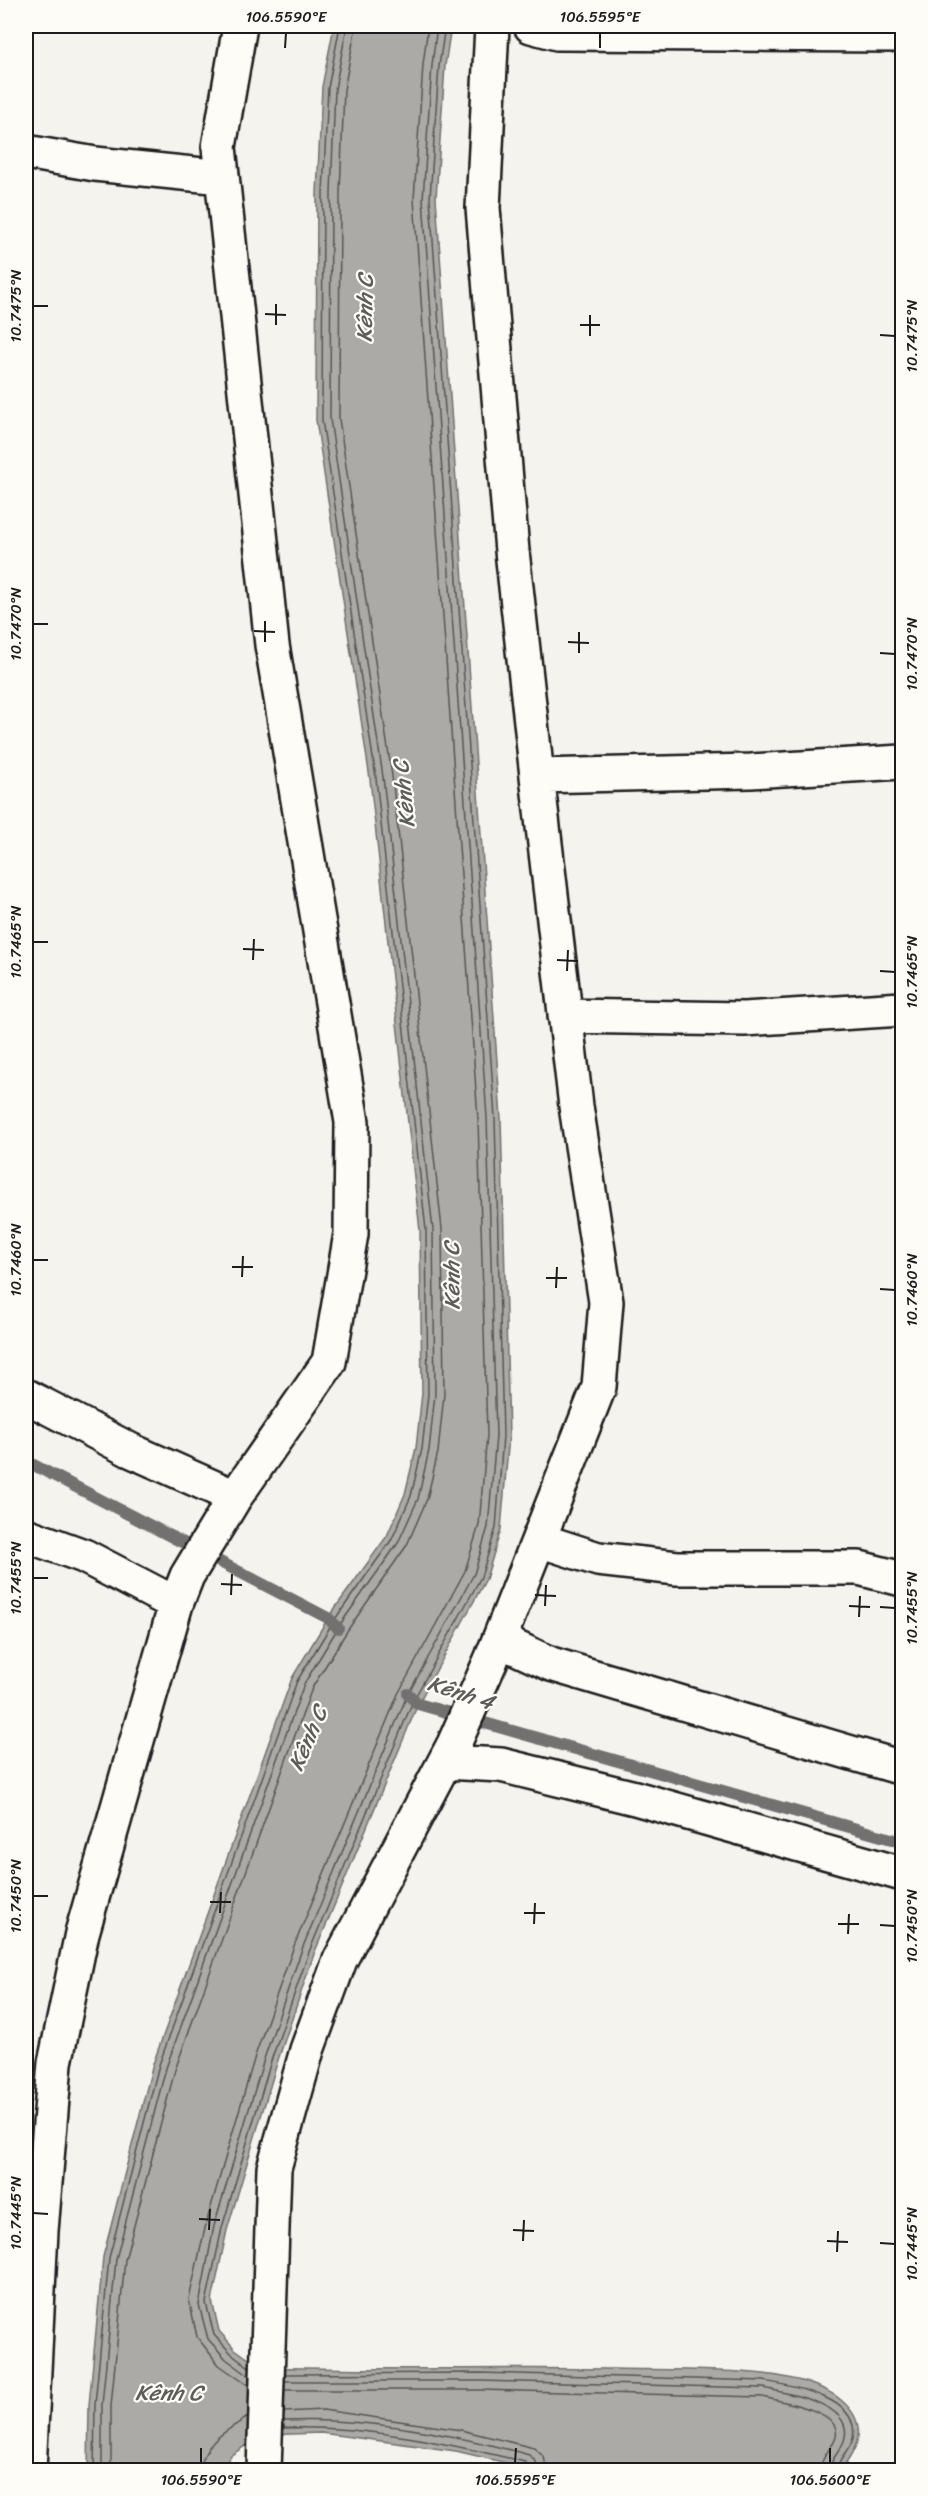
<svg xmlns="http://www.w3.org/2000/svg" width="928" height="2496" font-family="Sriracha,sans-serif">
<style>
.water{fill:#abaaa6;stroke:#72716f;stroke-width:1.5}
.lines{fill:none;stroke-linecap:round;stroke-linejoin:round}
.shore{stroke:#555553;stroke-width:1.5}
.stream{stroke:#72716f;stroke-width:12}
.minor-casing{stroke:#1c1c1c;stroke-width:38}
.minor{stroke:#fdfcf7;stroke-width:33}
.ticks{fill:none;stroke:#1c1c1c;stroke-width:2}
.labels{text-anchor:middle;stroke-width:4.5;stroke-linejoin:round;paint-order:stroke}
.water-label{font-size:22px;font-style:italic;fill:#5c5c5a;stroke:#fdfcf7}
.neatline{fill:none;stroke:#1c1c1c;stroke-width:2}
.ticks-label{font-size:15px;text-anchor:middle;fill:#1c1c1c}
</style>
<rect width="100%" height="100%" fill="#f4f3ee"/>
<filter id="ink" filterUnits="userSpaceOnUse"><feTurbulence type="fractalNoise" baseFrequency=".0167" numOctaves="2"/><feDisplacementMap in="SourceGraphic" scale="12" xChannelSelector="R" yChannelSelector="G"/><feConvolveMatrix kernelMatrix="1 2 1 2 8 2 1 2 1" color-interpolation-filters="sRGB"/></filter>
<g filter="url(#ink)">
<path class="water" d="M334 26H451L445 66 436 198 501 1118 509 1436 501 1529 486 1579 418 1704 314 1954 277 2063 227 2230 212 2301 219 2331 235 2349 260 2367C378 2371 496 2367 615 2369 664 2370 715 2369 764 2374 789 2377 822 2384 841 2400 868 2423 860 2446 841 2470H536L456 2451 321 2433 262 2435 231 2455 222 2470H88L89 2405 103 2257 153 2064 292 1678 328 1618 387 1536 405 1494 416 1448 422 1393 420 1231 370 779 316 420 317 193 322 87Z"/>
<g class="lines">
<path class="shore" d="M249 2367 231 2353 214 2335 206 2303 222 2228 271 2061 309 1952 413 1701 481 1577 496 1528 503 1436 495 1118 430 198 439 66 445 26
M285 2374 481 2373 764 2381C791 2386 861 2397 853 2438 851 2450 838 2459 837 2470
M249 2376 226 2359 208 2339 199 2305 214 2226 264 2059 302 1949 406 1698 474 1574 488 1527 496 1436 487 1118 423 199 432 65 437 26
M285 2381H481L763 2388C786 2393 852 2403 845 2437 843 2450 830 2458 829 2470
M249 2386 219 2365 197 2337 189 2299 206 2224 255 2056 294 1946 398 1694 465 1571 479 1525 487 1435 478 1119 414 199 423 65 428 26
M285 2390H481L762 2397C779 2401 842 2410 836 2436 832 2449 821 2456 820 2470
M284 2412 323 2410 461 2430 534 2448 544 2457 547 2470
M284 2421C365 2417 450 2433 529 2455L536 2462 538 2470
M283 2428C365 2425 446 2443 525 2462L530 2470
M94 2470 95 2405 109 2258 159 2065 297 1681 333 1622 392 1539 411 1496 422 1449 428 1394 426 1230 376 778 322 420 323 193 328 88 340 26
M102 2470V2405L116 2259 166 2068 304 1684 339 1626 398 1543 418 1499 429 1450 435 1394 433 1230 383 777 330 419 331 193 335 89 347 26
M111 2470V2406L125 2260 175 2070 312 1688 347 1631 407 1545 427 1499 438 1452 444 1394 442 1229 392 776 339 419 340 193 344 90 356 26
M201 2470C202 2443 227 2430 248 2417"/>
<path class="stream" d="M26 1461 328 1618 338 1628
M408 1694 418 1704 902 1842"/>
<defs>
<path id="minor" d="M531 26 557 33 902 35
M26 152 95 164 222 177
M537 776 751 771 902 762
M565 1016 744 1019 902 1009
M26 1396 130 1450 235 1497
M26 1535 84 1556 176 1604
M539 1540 598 1559 677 1568H859L902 1579
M499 1640 551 1664 902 1768
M445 1762 501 1765 635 1798 902 1874
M29 2470 41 2231 55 2063 82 1933 176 1604 187 1576 235 1497 329 1362 351 1234 352 1122 272 645 219 147 240 26
M264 2470 274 2168 307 2050 340 1960 454 1744 491 1660 599 1387 606 1302 576 1106 537 776 512 551 483 208 492 26"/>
</defs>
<use href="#minor" class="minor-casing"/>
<use href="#minor" class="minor"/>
</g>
</g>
<path class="ticks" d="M285 48 286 33M600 48V33M33 306H48M265 314 286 315M276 325V304M580 325H600M880 335 895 336M590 336V315M33 624H48M254 631 275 632M265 642V621M568 642 589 643M579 653V632M880 653 895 654M33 942H48M243 949 264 950M253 960 254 939M557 960 578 961M567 971 568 950M880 971 895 972M33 1260H48M232 1267H253M242 1277 243 1256M546 1278H567M556 1288 557 1267M880 1289 895 1290M33 1578H48M221 1584 242 1585M231 1595 232 1574M535 1595 556 1596M545 1606 546 1585M849 1606 870 1607M880 1607 895 1608M859 1617 860 1596M33 1896H48M210 1902H231M220 1913 221 1892M524 1913H545M534 1924 535 1903M838 1924H859M880 1925 895 1926M848 1934 849 1914M33 2213 48 2214M199 2219 220 2220M209 2230 210 2209M513 2230 534 2231M523 2241 524 2220M827 2241 848 2242M880 2243 895 2244M837 2252 838 2231M201 2463V2448M515 2463 516 2448M830 2463V2448"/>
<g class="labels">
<g class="water-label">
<text transform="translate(364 308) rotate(-89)" y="8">Kênh C</text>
<text transform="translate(403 794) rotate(-96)" y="8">Kênh C</text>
<text transform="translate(451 1276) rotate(-91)" y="8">Kênh C</text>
<text transform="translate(461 1692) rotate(18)" y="8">Kênh 4</text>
<text transform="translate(307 1738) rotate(-67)" y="8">Kênh C</text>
<text x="169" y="2400">Kênh C</text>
</g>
</g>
<rect width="928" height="2496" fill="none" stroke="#fdfcf7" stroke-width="66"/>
<rect x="33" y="33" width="862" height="2430" class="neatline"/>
<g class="ticks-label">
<text x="286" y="22">106.5590°E</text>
<text x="600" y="22">106.5595°E</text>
<text transform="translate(16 306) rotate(-90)" y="5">10.7475°N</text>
<text transform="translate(912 336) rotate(-90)" y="5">10.7475°N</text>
<text transform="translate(16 624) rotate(-90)" y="5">10.7470°N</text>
<text transform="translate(912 654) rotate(-90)" y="5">10.7470°N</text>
<text transform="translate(16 942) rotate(-90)" y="5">10.7465°N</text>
<text transform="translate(912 972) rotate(-90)" y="5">10.7465°N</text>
<text transform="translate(16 1260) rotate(-90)" y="5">10.7460°N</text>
<text transform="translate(912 1290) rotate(-90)" y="5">10.7460°N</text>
<text transform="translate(16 1578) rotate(-90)" y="5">10.7455°N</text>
<text transform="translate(912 1608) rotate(-90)" y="5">10.7455°N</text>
<text transform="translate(16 1896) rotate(-90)" y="5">10.7450°N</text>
<text transform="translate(912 1926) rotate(-90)" y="5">10.7450°N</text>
<text transform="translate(16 2213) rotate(-90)" y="5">10.7445°N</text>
<text transform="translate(912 2244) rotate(-90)" y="5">10.7445°N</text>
<text x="201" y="2485">106.5590°E</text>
<text x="515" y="2485">106.5595°E</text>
<text x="830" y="2485">106.5600°E</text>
</g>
</svg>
